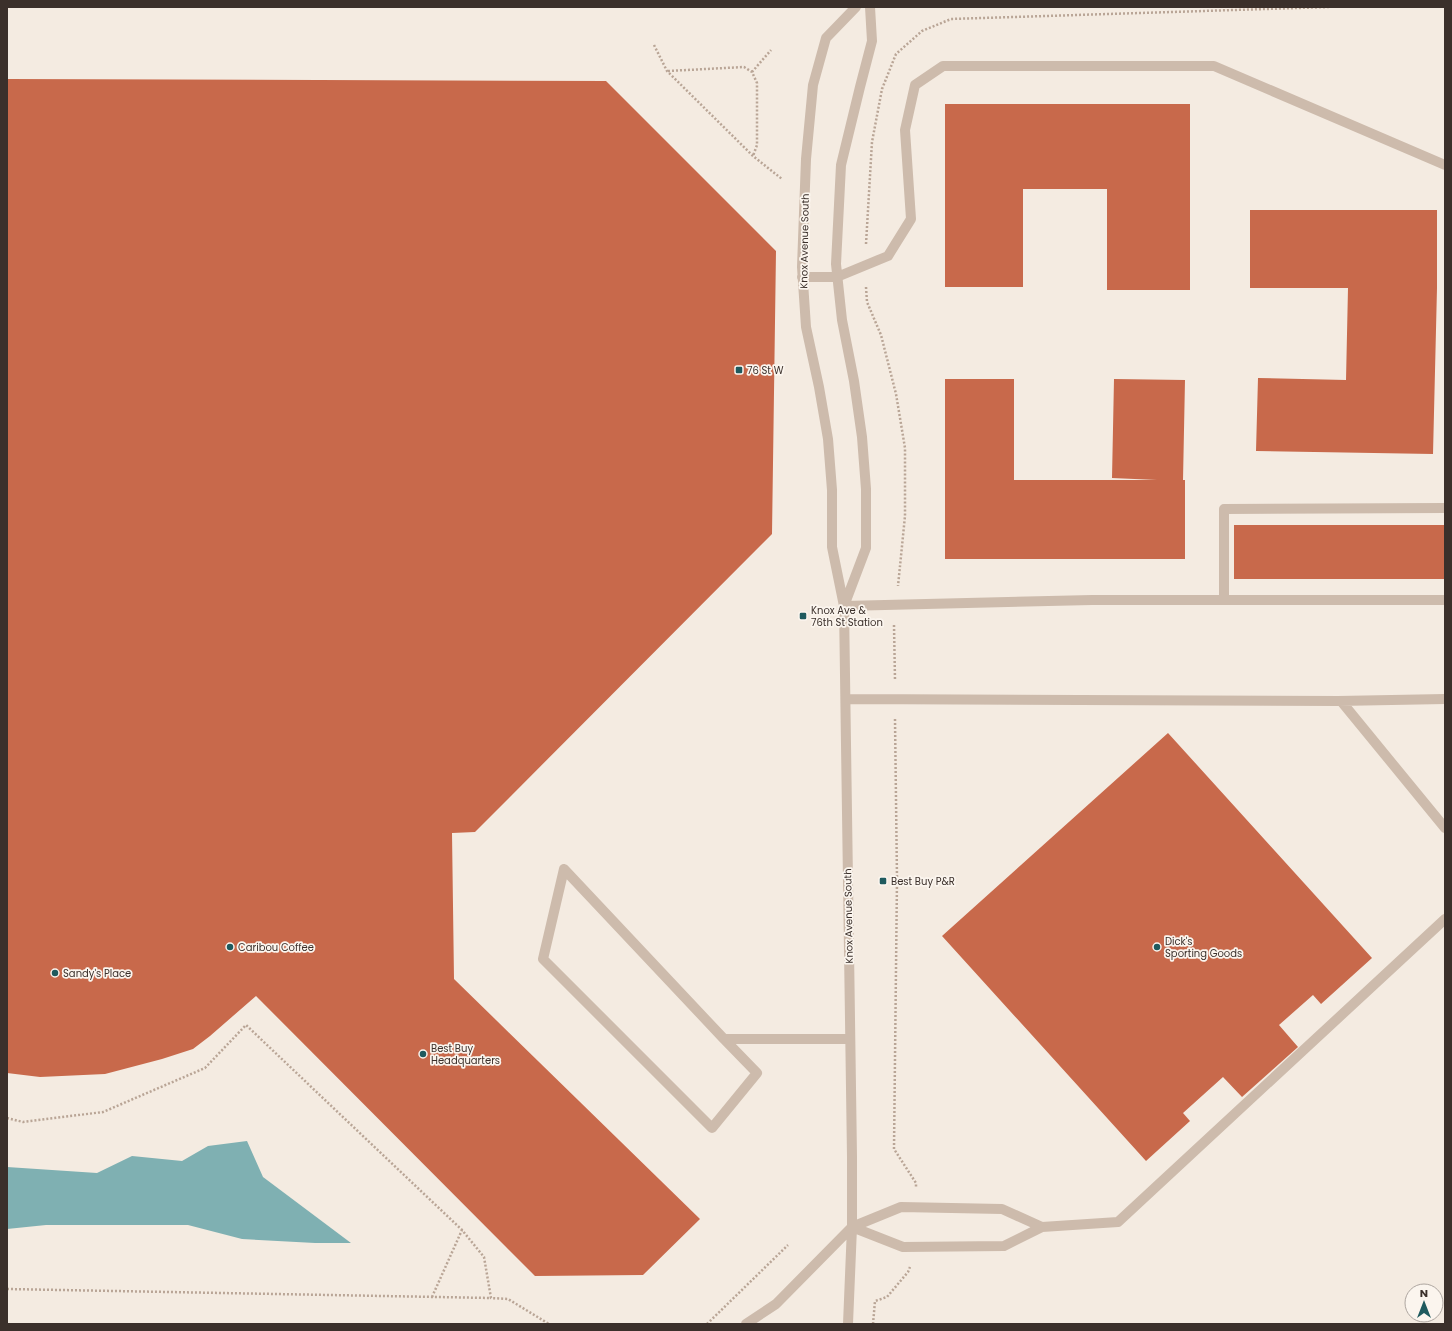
<svg xmlns="http://www.w3.org/2000/svg" width="1452" height="1331" font-family="Poppins,sans-serif">
<style>
.water{fill:#7fb0b2}
.building{fill:#c8694b}
.lines{fill:none;stroke-linecap:round;stroke-linejoin:round}
.path{stroke:#b9a596;stroke-width:2.5;stroke-dasharray:2 2;stroke-linecap:butt}
.minor{stroke:#cdbbac;stroke-width:10}
.poi-dot{fill:#1f5a5e;stroke:#fbf5ee;stroke-width:1.5}
.labels{text-anchor:middle;stroke-width:3.5;stroke-linejoin:round;paint-order:stroke}
.street-label{font-size:10px;fill:#3b302b;stroke:#fbf5ee}
.poi-label{font-size:10px;fill:#3b302b;stroke:#fbf5ee;text-anchor:start}
</style>
<rect width="100%" height="100%" fill="#f4ebe1"/>
<path class="water" d="M247 1141 263 1177 351 1243H315L242 1239 188 1225H46L7 1229V1167L97 1173 132 1156 182 1161 208 1146Z"/>
<path class="building" d="M7 79 606 81 776 251 772 534 475 832 452 833 454 979 700 1219 643 1275 535 1276 256 996 210 1036 193 1049 162 1059 105 1074 40 1077 7 1073Z
M945 104H1190V290H1107V189H1023V287H945Z
M1250 210H1437V288L1433 454 1256 451 1258 378 1346 380 1348 288H1250Z
M945 379H1014V480H1157L1112 478 1114 379 1185 380 1183 480H1185V559H945Z
M1234 525H1445V579H1234Z
M1168 733 1372 958 1321 1004 1313 995 1279 1025 1298 1047 1242 1097 1223 1077 1183 1113 1190 1121 1146 1161 942 936Z"/>
<g class="lines">
<path class="path" d="M654 45 667 71 753 156 782 179
M668 71 744 67 752 72 757 83V145L753 156
M752 72 771 50
M866 244 872 142 882 89 896 54 922 31 951 19 1329 7
M866 287 867 302 881 335 896 394 905 448V516L898 586
M894 625 895 680
M895 719 897 879 894 1149 916 1183V1187
M7 1118 23 1122 103 1112 205 1068 246 1025 462 1230 484 1257 491 1298 508 1299 549 1324
M7 1289 491 1298
M432 1297 462 1230
M707 1324 788 1245
M873 1324 875 1301 887 1297 908 1272 910 1267"/>
<path class="minor" d="M802 277H837L888 256 911 219 905 130 915 85 943 66H1214L1445 165
M1224 600V509L1445 508
M844 606 866 548V489L862 437 854 381 842 320 836 264 841 165 860 87 872 41 870 7
M844 606 1092 600H1445
M846 699 1341 701 1445 828
M1338 701 1445 699
M564 869 543 959 712 1128 757 1073 724 1039
M564 869 724 1039H849
M852 1227 903 1247 1004 1246 1042 1227 1118 1222 1445 919
M746 1324 776 1304 852 1227 901 1207 1002 1209 1042 1227
M848 1324 852 1227V1157L844 606 832 547V490L828 439 819 387 806 327 802 267 806 159 813 85 826 38 856 7"/>
</g>
<g class="poi-dot">
<rect x="735" y="366" width="8" height="8" rx="2"/>
<rect x="799" y="612" width="8" height="8" rx="2"/>
<rect x="879" y="877" width="8" height="8" rx="2"/>
<circle cx="230" cy="947" r="4"/>
<circle cx="1157" cy="947" r="4"/>
<circle cx="55" cy="973" r="4"/>
<circle cx="423" cy="1054" r="4"/>
</g>
<g class="labels">
<g class="street-label">
<text transform="translate(804 241) rotate(-89)" y="4">Knox Avenue South</text>
<text transform="translate(848 916) rotate(-91)" y="4">Knox Avenue South</text>
</g>
<g class="poi-label">
<text x="747" y="374">76 St W</text>
<text x="811" y="614">Knox Ave &amp;<tspan x="811" dy="12">76th St Station</tspan></text>
<text x="891" y="885">Best Buy P&amp;R</text>
<text x="1165" y="945">Dick's<tspan x="1165" dy="12">Sporting Goods</tspan></text>
<text x="238" y="951">Caribou Coffee</text>
<text x="63" y="977">Sandy's Place</text>
<text x="431" y="1052">Best Buy<tspan x="431" dy="12">Headquarters</tspan></text>
</g>
</g>
<rect width="1452" height="1331" fill="none" stroke="#3b302b" stroke-width="16"/>
<g transform="translate(1424 1303)"><circle r="19" fill="#fbf5ee" stroke="#aea6a0"/>
<path d="M0-3L7 15L0 10L-7 15Z" fill="#1f5a5e"/>
<text y="-6" font-size="11" font-weight="bold" text-anchor="middle" fill="#3b302b">N</text>
</g>
</svg>
